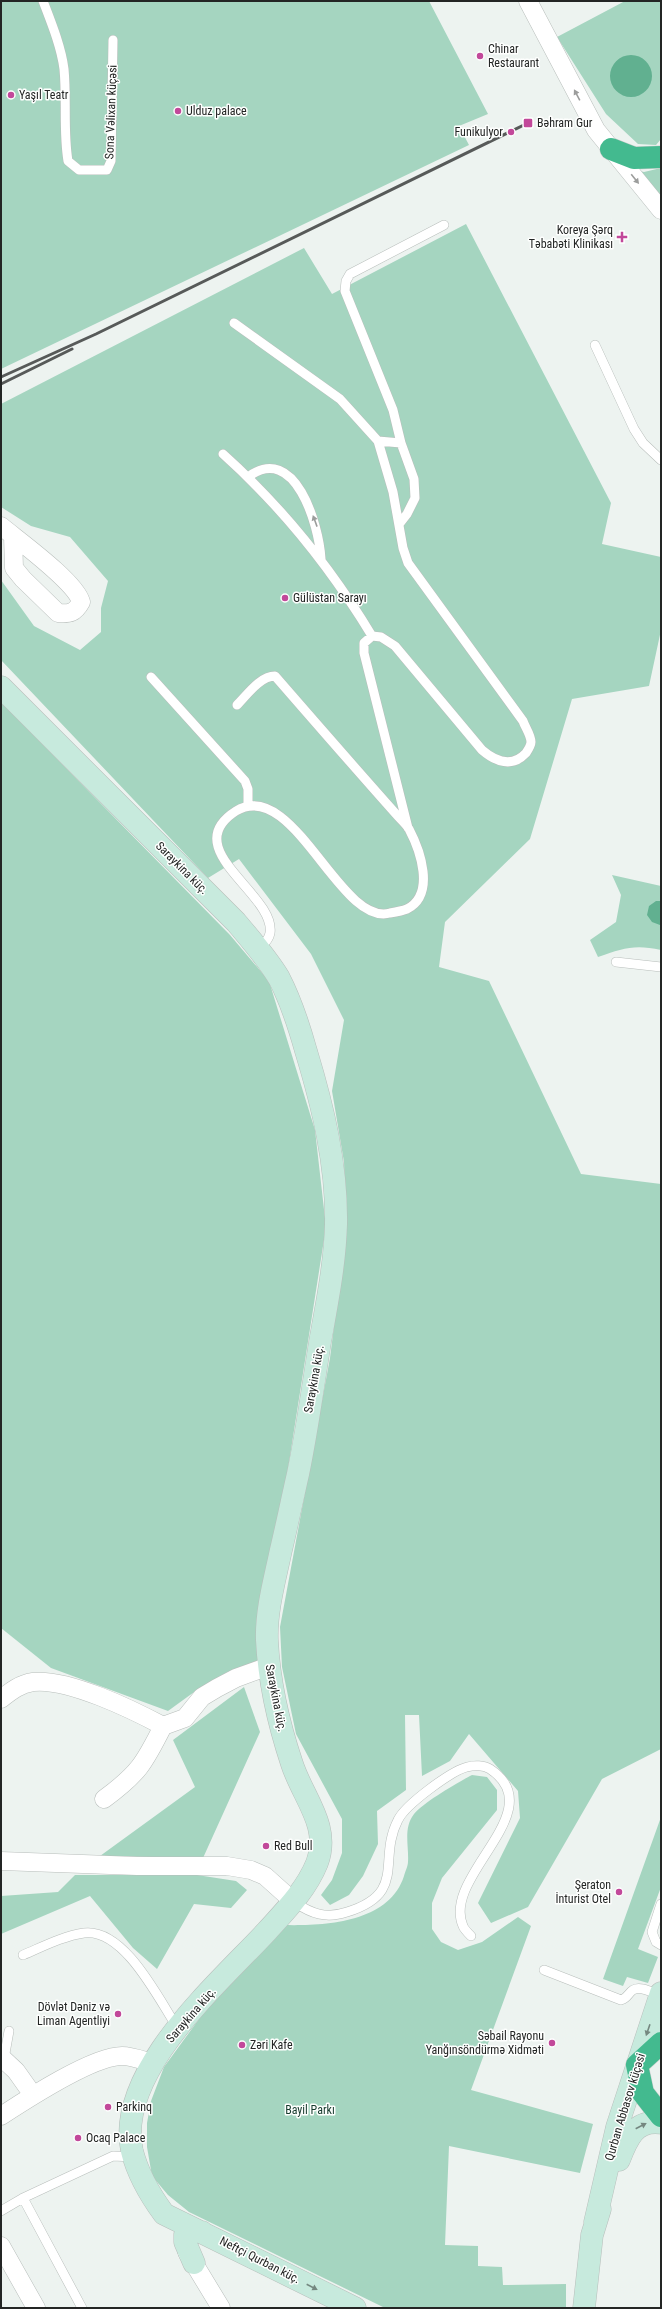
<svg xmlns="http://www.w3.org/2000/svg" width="662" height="2309" font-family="'Roboto Condensed',sans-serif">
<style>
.green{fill:#a5d5c0}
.water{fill:#61b090}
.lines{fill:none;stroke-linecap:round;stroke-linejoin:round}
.lane-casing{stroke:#b8bebb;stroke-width:10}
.street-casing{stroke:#b8bebb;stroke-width:19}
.secondary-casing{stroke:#b8bebb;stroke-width:23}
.highway-casing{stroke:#cfcfcf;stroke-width:23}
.lane{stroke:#fff;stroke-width:9}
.street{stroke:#fff;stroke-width:18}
.secondary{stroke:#c7eadd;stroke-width:22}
.highway{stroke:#43ba8f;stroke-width:22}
.rail{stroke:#575a59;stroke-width:3}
.oneway{fill:#9c9d9c}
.oneway2{fill:#758880}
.poi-dot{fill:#c2489a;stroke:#fefffe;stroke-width:1.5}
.labels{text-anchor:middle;stroke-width:3;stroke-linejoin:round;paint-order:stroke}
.poi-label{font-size:12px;fill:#232524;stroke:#fefffe;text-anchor:start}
.street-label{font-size:12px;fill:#232524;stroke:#fefffe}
.park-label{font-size:12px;fill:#153a2c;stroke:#fefffe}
</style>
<rect width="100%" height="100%" fill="#edf3f0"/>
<path class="green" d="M1 1H429L488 114 459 126 469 145 1 369Z
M625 1H661V139L656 145 638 144 606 114 557 37Z
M661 168V201L635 170 644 172Z
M466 224 611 503 602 544 661 557V630L649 686 572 699 530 839 445 922 439 967 489 981 581 1174 661 1184V1749L602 1779 528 1907 491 1923 478 1903 520 1818 518 1791 469 1734 450 1761 422 1776 419 1715H405L406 1790 377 1811 378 1844 363 1876 349 1895 330 1905 321 1895 332 1880 342 1853V1819L296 1734 282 1667 280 1627 330 1358 346 1230 344 1162 332 1091 344 1020 311 954 239 859 208 878 1 660V580L34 626 80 650 101 632V608L108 581 70 537 31 526 1 507V404L304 248 332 294Z
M1 702 230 935 269 981 315 1130 326 1227 257 1666 201 1687 168 1711 51 1668 1 1628Z
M612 875 661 886V950C635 944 623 948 598 957L590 940 616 922 621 895Z
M244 1687 260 1732 203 1858 100 1856 195 1787 173 1740Z
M472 1775 487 1777 497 1790V1810L442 1878 432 1903V1929L441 1942 458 1950 482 1942 518 1917 531 1926 471 2090 593 2124 580 2173 449 2146 445 2245 478 2246V2266L502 2267 503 2285 566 2284V2308H385L189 2212 168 2195 152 2176 147 2147V2123L151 2101 164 2067 202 2015 283 1925C324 1926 389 1923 404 1876 405 1872 408 1866 408 1862 409 1846 403 1828 414 1814 424 1802 457 1783 472 1775Z
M661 1817V1887L638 1949 658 1957 648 1983 627 1977 623 1986 603 1979Z
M75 1875H197L236 1881 247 1890 231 1908 194 1904 157 1969 133 1948 90 1896 1 1934V1896L58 1892Z"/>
<path class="water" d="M610 76a21 21 0 1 1 42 0a21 21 0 1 1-42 0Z
M656 901H661L660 925 652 922 647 915 649 906Z"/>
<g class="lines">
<defs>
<path id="lane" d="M43 1C51 22 61 46 64 69 67 100 63 131 68 161L79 170H107L111 161 113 40
M234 323 340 399 378 441 393 492 403 548 408 563 523 721C525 727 531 735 531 742 531 745 528 750 526 753 512 768 496 762 482 750L395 646 381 637 372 636 364 643V653L408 828
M595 345 634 429 643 443 661 460
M378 441 401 443
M223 454C282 507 331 568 372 636
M248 477C295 442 319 525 321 559
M400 523 407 514 415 498 414 479 401 443 393 410 345 291 346 281 350 274 444 225
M151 677 245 781 248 789V806
M237 705C247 695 260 676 275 676 315 722 355 768 396 814 400 819 406 824 409 829 420 850 436 894 407 909 402 911 396 912 390 913 340 927 293 776 236 811 176 849 276 894 270 933 269 940 263 945 259 949
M616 962 661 967
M294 1902C312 1914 326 1919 347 1912 408 1893 377 1860 398 1820 405 1805 451 1771 467 1767 474 1765 484 1765 490 1769 553 1811 441 1876 463 1926 464 1929 468 1933 471 1936
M661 1904 652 1932 656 1942 661 1945
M23 1955C42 1947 63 1936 84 1933 124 1928 158 1998 177 2027
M544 1970 621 2000C628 1998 628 1993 633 1990 640 1985 653 1993 660 1995
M4 2059 9 2031
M1 2211 23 2198
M82 2308 23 2198 113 2156 133 2157"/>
<path id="street" d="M528 1 596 130 661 210
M1 526C19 541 76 582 81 602 75 613 70 614 58 613L23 579 14 568 13 536
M1 1699C11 1691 20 1684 33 1682 68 1678 133 1710 163 1726L185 1718 202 1697 217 1688 236 1678 269 1666
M104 1799C138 1774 144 1764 163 1726
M1 1861 137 1866H227L251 1870 265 1876 294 1902
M1 2057 16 2071 33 2095
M1 2116C27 2099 93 2056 122 2056 132 2056 142 2060 152 2063
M1 2246 36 2308
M187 2252 221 2308"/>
<path id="secondary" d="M1 687 236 922C251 940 267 958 279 978 291 1001 299 1026 306 1051 323 1107 337 1165 336 1224 335 1263 327 1303 320 1342 313 1386 307 1431 298 1474 292 1500 287 1525 281 1550 275 1579 266 1610 267 1640 269 1681 279 1725 292 1764 303 1798 331 1826 317 1863 306 1890 286 1910 267 1931 218 1984 115 2072 132 2151 138 2175 150 2195 164 2214L355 2308
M619 2160C627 2139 635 2119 661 2123
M595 2222 617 2127 661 1993
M194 2263 185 2242V2235L189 2231 202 2232
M584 2308 592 2235 600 2209"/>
<path id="highway" d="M611 149 634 158 661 157
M661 2043 637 2065 643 2093 661 2116"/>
</defs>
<use href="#lane" class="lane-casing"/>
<use href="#street" class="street-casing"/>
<use href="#secondary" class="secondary-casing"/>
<use href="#highway" class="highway-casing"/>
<use href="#lane" class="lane"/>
<use href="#street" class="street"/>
<use href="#secondary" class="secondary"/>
<use href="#highway" class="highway"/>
<path class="rail" d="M1 377 96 334 528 123
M1 384 72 349"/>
</g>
<defs><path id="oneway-solid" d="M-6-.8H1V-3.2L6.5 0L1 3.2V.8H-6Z"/></defs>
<g class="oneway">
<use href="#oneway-solid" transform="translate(577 95) rotate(-118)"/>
<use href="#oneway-solid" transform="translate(635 179) rotate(51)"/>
<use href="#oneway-solid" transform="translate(315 521) rotate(-110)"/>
</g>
<g class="oneway2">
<use href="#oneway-solid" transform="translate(648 2030) rotate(109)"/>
<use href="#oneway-solid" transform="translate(641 2126) rotate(-27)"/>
<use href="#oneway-solid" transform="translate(312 2287) rotate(27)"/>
</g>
<g class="poi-dot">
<circle cx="480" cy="56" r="4"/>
<circle cx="11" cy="95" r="4"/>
<circle cx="178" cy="111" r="4"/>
<rect x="523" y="118" width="10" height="10" rx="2"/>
<circle cx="511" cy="132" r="4"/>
<path d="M620 231h4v4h4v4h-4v4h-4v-4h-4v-4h4z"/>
<circle cx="285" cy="598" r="4"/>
<circle cx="266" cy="1846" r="4"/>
<circle cx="619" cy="1892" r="4"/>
<circle cx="118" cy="2014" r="4"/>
<circle cx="552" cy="2043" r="4"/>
<circle cx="242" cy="2045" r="4"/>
<circle cx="108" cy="2107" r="4"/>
<circle cx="78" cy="2138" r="4"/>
</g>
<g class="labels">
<g class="poi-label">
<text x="488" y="53">Chinar<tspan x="488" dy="14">Restaurant</tspan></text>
<text x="19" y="99">Yaşıl Teatr</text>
<text x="186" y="115">Ulduz palace</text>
<text x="537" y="127">Bəhram Gur</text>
<text x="503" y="136" text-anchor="end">Funikulyor</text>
<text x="613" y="234" text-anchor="end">Koreya Şərq<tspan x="613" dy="14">Təbabəti Klinikası</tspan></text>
<text x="293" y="602">Gülüstan Sarayı</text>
<text x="274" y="1850">Red Bull</text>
<text x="611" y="1889" text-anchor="end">Şeraton<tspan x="611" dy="14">İnturist Otel</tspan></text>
<text x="110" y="2011" text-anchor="end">Dövlət Dəniz və<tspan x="110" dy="14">Liman Agentliyi</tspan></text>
<text x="544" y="2040" text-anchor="end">Səbail Rayonu<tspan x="544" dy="14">Yanğınsöndürmə Xidməti</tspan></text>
<text x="250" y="2049">Zəri Kafe</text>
<text x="116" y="2111">Parkinq</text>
<text x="86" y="2142">Ocaq Palace</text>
</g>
<g class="street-label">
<text transform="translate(111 112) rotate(-88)" y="4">Sona Vəlixan küçəsi</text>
<text transform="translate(182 868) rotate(45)" y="4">Saraykina küç.</text>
<text transform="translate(314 1379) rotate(-80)" y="4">Saraykina küç.</text>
<text transform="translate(276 1698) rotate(79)" y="4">Saraykina küç.</text>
<text transform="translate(191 2015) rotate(-49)" y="4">Saraykina küç.</text>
<text transform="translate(625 2107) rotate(-73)" y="4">Qurban Abbasov küçəsi</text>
<text transform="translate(260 2260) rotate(27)" y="4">Neftçi Qurban küç.</text>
</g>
<g class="park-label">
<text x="310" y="2114">Bayil Parkı</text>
</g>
</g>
<rect width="662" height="2309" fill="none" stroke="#232524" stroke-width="4"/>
</svg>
